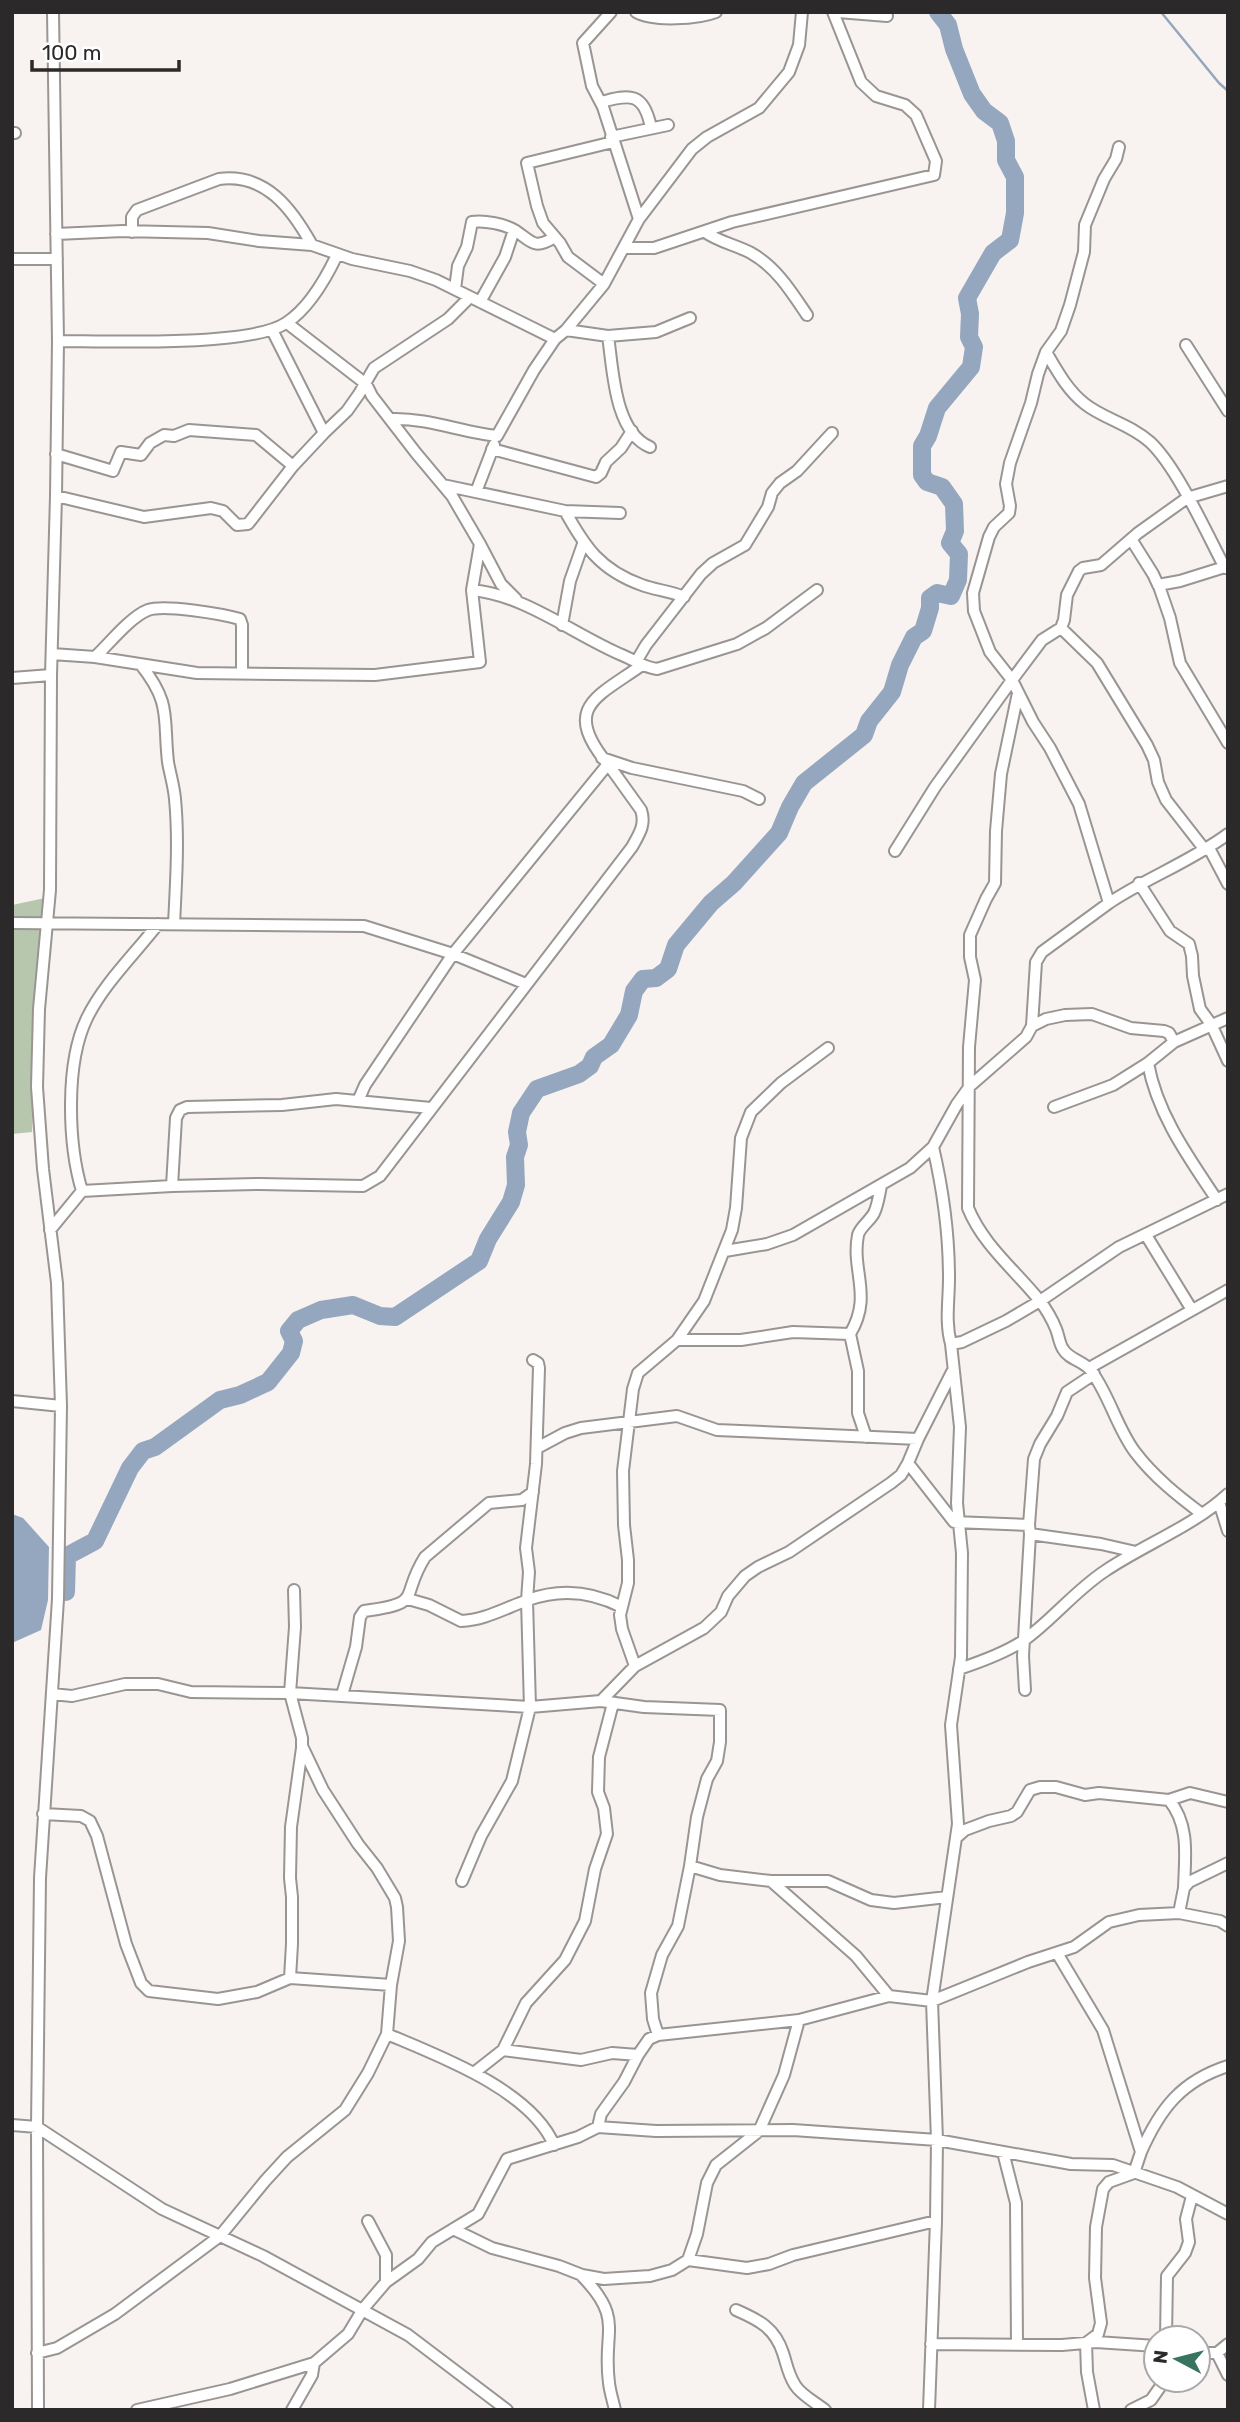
<svg xmlns="http://www.w3.org/2000/svg" width="1240" height="2422" font-family="Rubik,sans-serif">
<style>
.green{fill:#b6c7ad}
.water{fill:#94a7be}
.lines{fill:none;stroke-linecap:round;stroke-linejoin:round}
.stream{stroke:#94a7be;stroke-width:2.5}
.river{stroke:#94a7be;stroke-width:18}
.minor-casing{stroke:#999593;stroke-width:14}
.minor{stroke:#fff;stroke-width:10}
</style>
<rect width="100%" height="100%" fill="#f8f3f1"/>
<path class="green" d="M45 898 32 1132 12 1134V905Z"/>
<path class="water" d="M12 1514 23 1518 49 1547 48 1600 41 1630 12 1643Z"/>
<g class="lines">
<path class="stream" d="M1161 12 1219 83 1228 91"/>
<path class="river" d="M66 1592 67 1556 95 1541 130 1468 143 1451 155 1447 220 1400 240 1395 268 1382 291 1353 294 1341 289 1331 298 1320 321 1310 353 1305 380 1316 395 1317 479 1261 488 1239 511 1202 516 1185 515 1157 519 1145 517 1132 521 1113 537 1089 579 1074 590 1066 594 1057 611 1045 629 1015 634 991 643 979 656 978 668 969 676 945 711 903 734 883 779 833 790 807 804 783 864 735 869 721 892 692 900 665 914 637 923 631 930 608V598L937 593 951 596 958 580 959 554 950 543 955 531 954 504 942 487 927 482 922 475V446L928 436 937 408 971 367 974 347 969 337 970 314 967 298 993 253 1010 240 1015 213V177L1006 160V141L1000 123 984 111 972 94 954 49 948 25 938 12"/>
<defs>
<path id="minor" d="M611 12 583 43 592 86 603 107 639 219
M636 12C653 22 698 19 716 12
M838 12 887 16
M601 102C630 94 644 92 651 128
M12 133H15
M611 137 668 125
M132 232V217L137 210 219 179C266 173 292 209 312 245
M705 232C719 242 736 245 751 253 776 267 791 291 807 315
M56 234 123 231 208 233 259 241 312 245 352 259 410 271 436 280 555 339
M624 248H654L732 222 934 175 936 161 916 115 905 105 876 96 861 82 833 12
M12 259H57
M604 284 568 257 560 243 543 223 537 206 527 163 613 142
M455 289 458 266 467 247 472 222C484 220 505 224 516 231 532 242 534 250 555 237
M480 302 505 257 514 230
M272 330 324 433 347 411 359 394 374 368 448 319 470 297
M566 330 608 336 656 332 690 318
M608 336C613 369 614 432 650 447
M58 341C107 341 250 347 286 323 308 309 326 278 337 255
M1186 345 1228 411
M1046 352C1057 371 1068 391 1085 404 1104 419 1130 424 1150 442 1177 467 1207 534 1225 568
M392 419C428 418 461 432 497 436L534 370 555 339 566 330 604 284 639 219 692 149 707 137 759 108 789 72 799 45 802 12
M492 449 596 477 601 473 606 462 621 448 632 431
M56 454 113 471 121 452 141 455 150 443 164 435 174 436 189 430 256 435 293 466
M443 485 565 511 620 513
M476 492 494 445
M56 496 144 517 211 508 223 511 237 525 248 524 293 466 324 433
M565 511C585 547 600 570 642 585 655 590 670 591 684 597
M1131 539 1153 574 1160 589 1170 618 1180 663 1228 743
M480 544 501 584 516 599
M1158 585 1180 581 1228 566
M472 590C525 595 573 634 622 655 634 660 643 667 657 669L737 644 766 628 817 590
M562 625 570 581 583 544
M1061 628 1097 663 1147 745 1154 760 1158 782 1166 800 1205 850
M52 654 95 657 197 673 375 675 480 662 472 590 480 544 452 496 416 453 372 396 366 384 287 323
M95 657C109 644 130 617 148 610 164 604 222 614 240 619L242 625V673
M636 662 646 645 701 574 713 563 745 545 768 507 772 493 780 483 797 471 832 433
M141 665C172 704 163 718 168 762 170 774 174 786 175 799 179 840 176 883 174 924
M12 678 51 675
M1018 693 1001 774 996 831 995 883 986 899 970 935V957L975 980 969 1047 968 1208C983 1245 1016 1271 1040 1301 1046 1309 1052 1319 1056 1329 1059 1336 1059 1343 1063 1349 1069 1360 1085 1361 1092 1372 1110 1397 1117 1428 1135 1452 1154 1477 1178 1496 1202 1514
M602 758 632 768 743 791 759 799
M606 762C562 707 597 697 642 665
M1209 848 1228 884
M895 851 935 787 1012 680 1042 640 1061 628 1064 620 1067 595 1079 571 1083 568 1101 565 1138 533 1187 498 1228 486
M1139 883 1170 931 1189 944 1192 956 1193 976 1200 1009 1211 1024 1228 1061
M1109 903C1148 877 1190 862 1228 834
M12 923 364 926 453 954 526 984
M1032 1026 1036 962 1042 952 1109 903 1079 804 1050 748 1033 722 1012 680 990 652 974 611 973 593 989 537 994 527 1009 513 1010 506 1006 484 1010 463 1031 403 1038 374 1046 352 1061 331 1070 305 1084 252 1085 225 1104 179 1116 159 1119 147
M1174 1042 1148 1063C1157 1114 1189 1158 1217 1200
M1054 1107 1113 1085 1148 1063
M933 1147C943 1190 949 1234 949 1278 949 1301 945 1322 951 1344
M172 1186 176 1118 180 1110 187 1107 282 1105 336 1099 431 1108
M82 1191C68 1144 65 1063 87 1018 104 983 135 954 158 924
M50 1230 82 1191 172 1186 259 1184 363 1186 380 1176 632 847C639 834 646 825 641 810L608 764 453 954 365 1085 358 1101
M1146 1235 1192 1310
M725 1251 767 1244 793 1235 910 1168 933 1147 957 1104 970 1086 1026 1037 1032 1026 1046 1019 1065 1015 1092 1014 1131 1028 1164 1031 1169 1033 1174 1042 1228 1018
M850 1334C873 1296 851 1271 858 1235 860 1227 870 1221 874 1213 878 1205 879 1195 881 1186
M677 1340H741L793 1332 850 1334 858 1371V1413L866 1437
M1089 1368 1228 1290
M12 1401 61 1406
M537 1448 565 1433 581 1428 677 1416 717 1430 918 1439 952 1372
M908 1463 918 1439
M1219 1502 1228 1531
M1030 1534 1101 1544 1136 1552
M408 1599 429 1605 461 1621C485 1620 505 1608 528 1600 561 1588 591 1591 622 1607
M635 1666 622 1629 620 1615 628 1583V1560L624 1525 623 1471 633 1389 638 1373 677 1340 704 1301 732 1230 736 1208 741 1138 751 1112 781 1083 828 1048
M959 1669C980 1662 1010 1651 1027 1638 1055 1617 1076 1590 1105 1571 1145 1544 1192 1527 1228 1494
M1025 1690 1023 1656 1030 1534 1029 1525 1034 1459 1040 1444 1057 1416 1067 1392 1094 1374
M52 1694 72 1696 125 1684H158L191 1692 290 1693 530 1707 527 1600 529 1572 526 1548 536 1464 539 1368 538 1363 533 1360
M342 1695 356 1647 360 1617 364 1611C425 1603 399 1598 425 1557L489 1503 522 1500 533 1492
M601 1701 644 1707 720 1710V1742L717 1761 707 1779 697 1817 690 1866 720 1875 771 1881 856 1956 889 1996
M1169 1800C1190 1825 1185 1857 1184 1888
M43 1814 81 1816 90 1821 97 1836 126 1944 141 1983 149 1991 218 1999 257 1992 290 1978 391 1985
M957 1837 965 1830 989 1821 1011 1816 1017 1812 1030 1790 1040 1787H1056L1085 1795 1099 1793 1169 1800 1190 1793 1228 1802
M462 1881 481 1836 512 1781 530 1707 601 1701 635 1666 704 1628 721 1612 728 1596 745 1576 758 1567 789 1552 891 1483 901 1475 908 1463 954 1522 1029 1525
M771 1881H828L871 1900 894 1903 947 1897
M1179 1913 1184 1888 1189 1882 1228 1863
M1057 1953 1103 2030 1141 2152 1134 2173 1109 2182 1103 2189 1096 2227 1095 2278 1101 2323 1098 2334 1086 2343 1087 2372 1094 2410
M290 1978 292 1944V1897L290 1878 291 1827 302 1748
M387 2034C439 2056 531 2090 554 2145
M658 2035 653 2019 651 1993 662 1955 678 1926 690 1866
M503 2050 581 2060 612 2053 638 2055
M475 2072 503 2050 526 2003 565 1960 585 1921 595 1869 607 1834 604 1808 598 1792 599 1757 612 1707 616 1703
M12 2125 37 2127 162 2209 263 2256 408 2335 507 2410
M598 2127 656 2131 793 2130 937 2140 1071 2164 1113 2165 1177 2187 1228 2214
M1003 2152 1016 2203 1017 2344
M1141 2152C1160 2109 1181 2081 1228 2066
M368 2221 386 2255V2282
M453 2229 492 2248 559 2266 582 2275 604 2279 650 2276 672 2270 688 2260 747 2268 769 2264 793 2255 936 2221
M688 2260 697 2234 707 2183 716 2165 759 2131 784 2075 799 2020 889 1996 932 2001 1028 1962 1074 1947 1109 1922 1139 1915 1179 1913 1220 1921 1228 1926
M582 2276C625 2320 602 2331 609 2383 610 2392 613 2401 615 2410
M736 2310C759 2320 775 2328 783 2353 787 2365 788 2374 795 2385 801 2395 815 2402 825 2410
M1166 2338 1167 2276 1185 2253 1189 2242 1186 2219 1192 2196
M931 2344 1062 2345 1096 2342 1156 2346
M37 2353 57 2348 115 2314 220 2236 265 2181 287 2157 345 2110 368 2073 387 2034 391 1985 399 1941 397 1907 395 1898 377 1868 358 1844 323 1790 302 1746V1738L290 1693 295 1627 294 1590
M1198 2353H1217L1228 2344
M1217 2353 1228 2375
M38 2410 37 2127 40 1878 58 1599 61 1406 57 1283 43 1169 37 1087 39 1009 50 890 51 675 56 496 58 341 53 12
M137 2410 230 2389 314 2363 348 2334 363 2309 386 2282 418 2259 432 2242 478 2214 507 2159 578 2137 598 2127 601 2114 624 2082 638 2055 649 2039 658 2035 799 2020
M292 2410 312 2375 314 2363
M929 2410 936 2221 937 2140 932 2001 958 1824 951 1725 961 1657 962 1553 957 1503 960 1427 951 1344 962 1342 1006 1321 1040 1301 1119 1247 1228 1194
M1131 2410 1151 2400 1165 2380"/>
</defs>
<use href="#minor" class="minor-casing"/>
<use href="#minor" class="minor"/>
</g>
<rect width="1240" height="2422" fill="none" stroke="#2b2929" stroke-width="28"/>
<g transform="translate(1177 2359) rotate(277)"><circle r="33" fill="#ffffff" stroke="#aaa9a9" stroke-width="2"/>
<path d="M0-5L12 26L0 18L-12 26Z" fill="#38745f"/>
<text y="-10" font-size="19" font-weight="bold" text-anchor="middle" fill="#2b2929">N</text>
</g>
<path d="M32 60v10h147v-10" fill="none" stroke="#2b2929" stroke-width="3.5"/>
<text x="42" y="60" font-size="21" fill="#2b2929" stroke="#ffffff" stroke-width="5" paint-order="stroke">100 m</text>
</svg>
